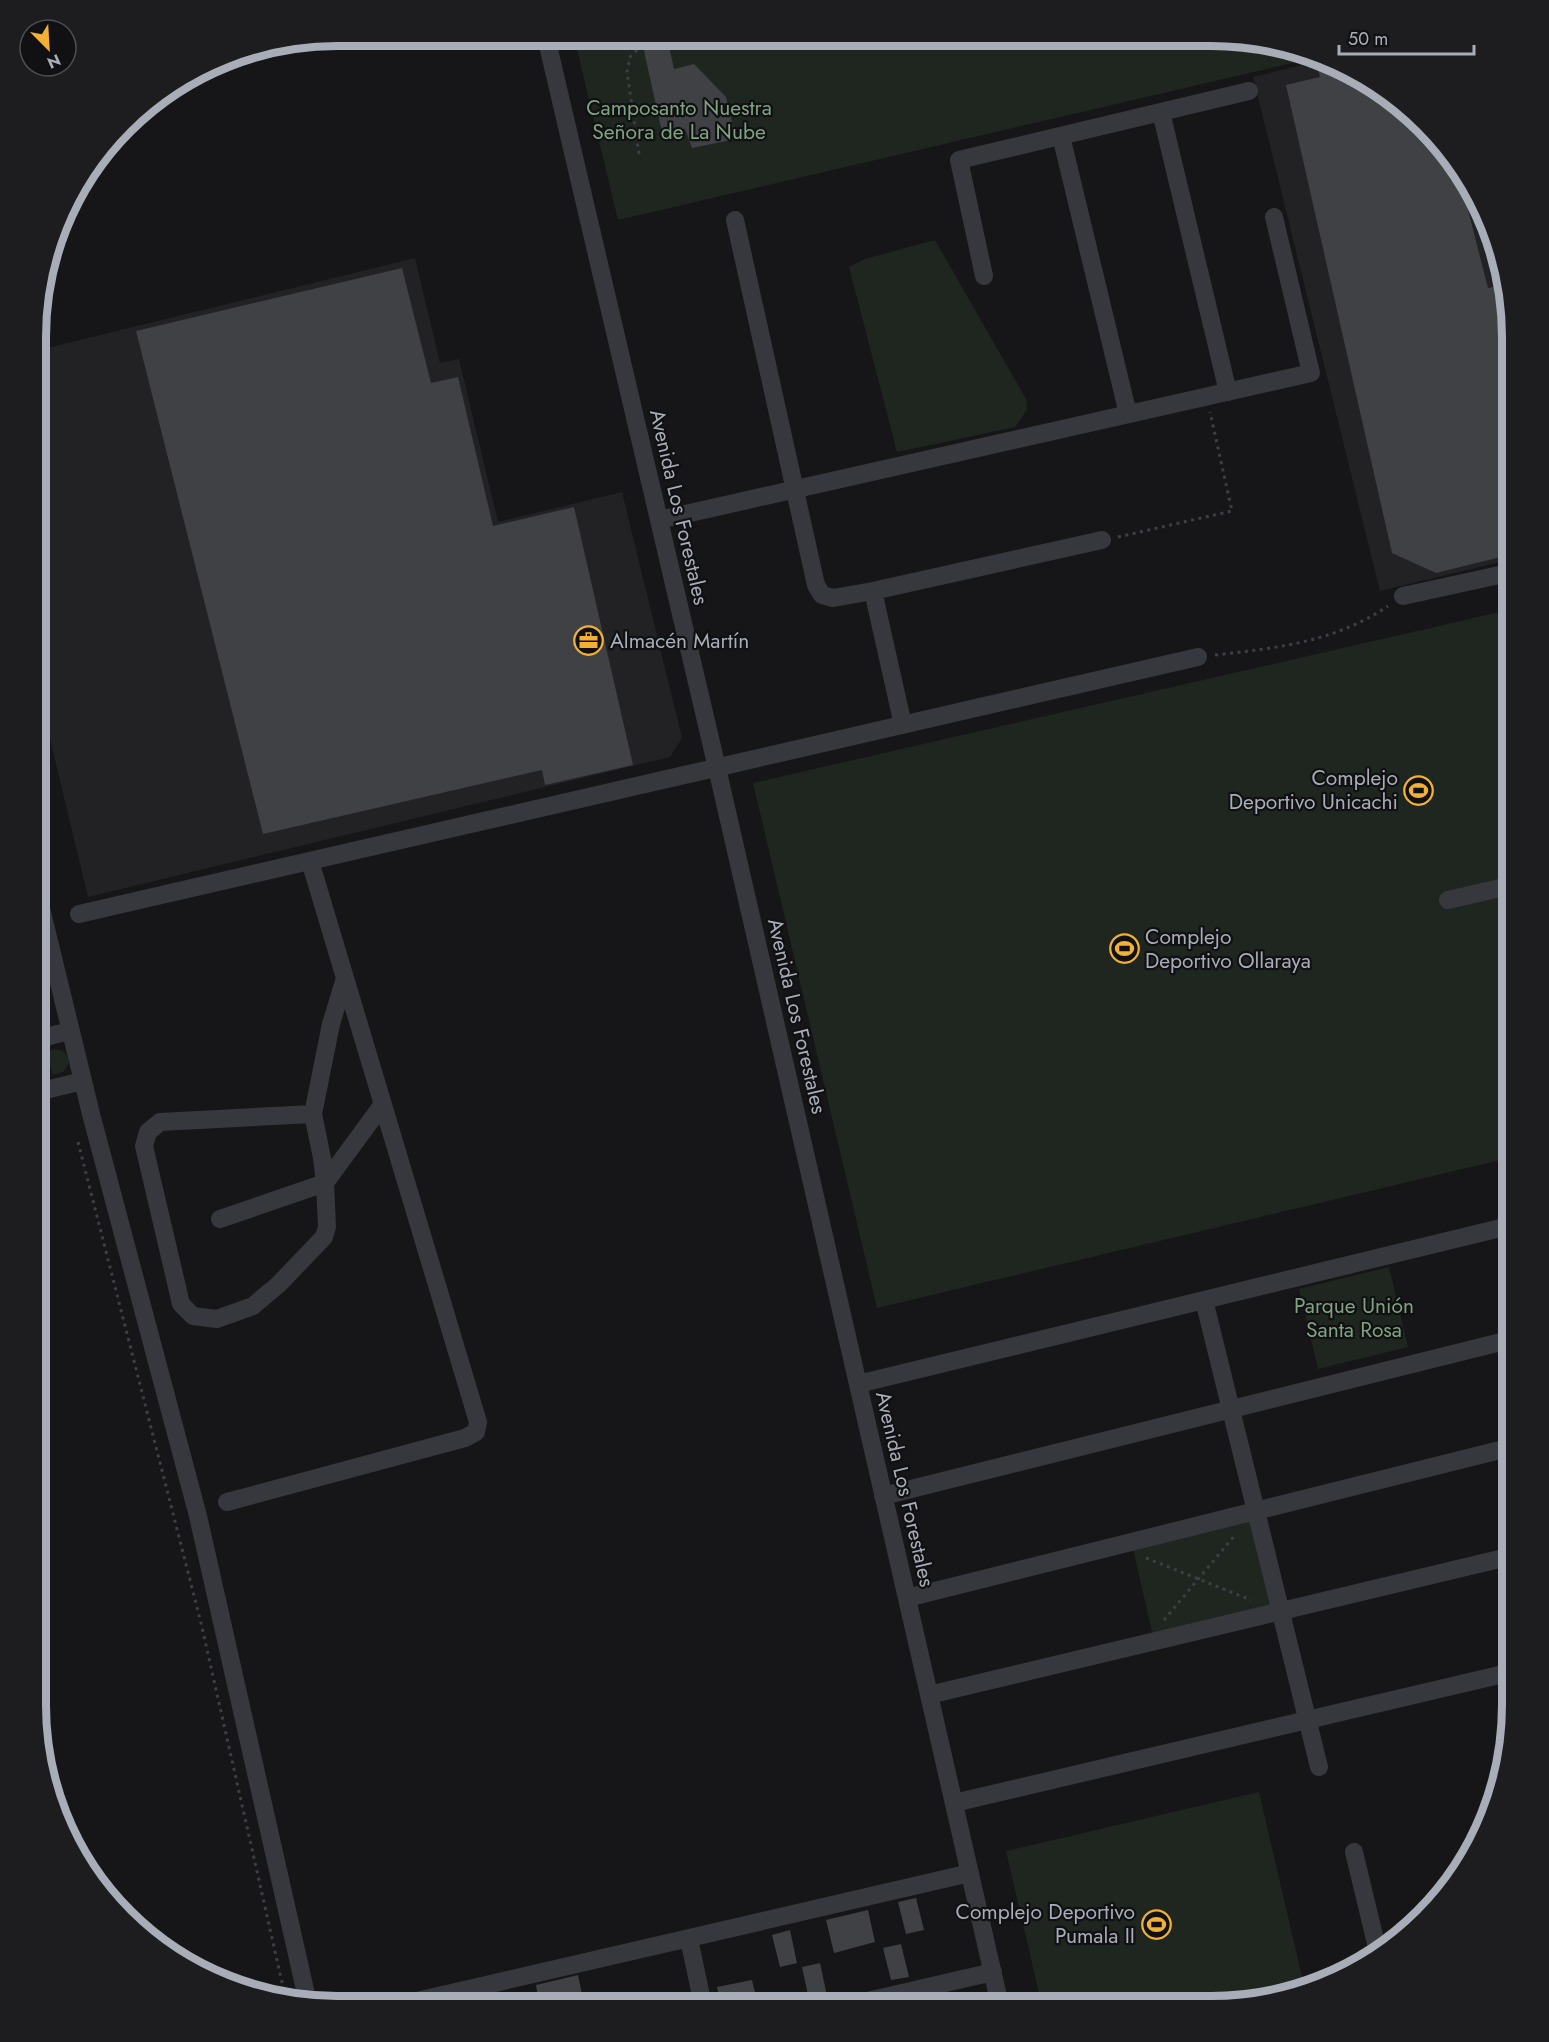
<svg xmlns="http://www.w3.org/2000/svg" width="1549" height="2042" font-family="Jost,sans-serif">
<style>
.built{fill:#222225}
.green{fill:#1e261f}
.building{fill:#404145}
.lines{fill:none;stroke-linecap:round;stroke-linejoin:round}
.path{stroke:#3d3f44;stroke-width:3;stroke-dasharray:3 4.5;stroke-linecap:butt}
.minor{stroke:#37383d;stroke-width:18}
.labels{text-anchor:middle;stroke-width:4.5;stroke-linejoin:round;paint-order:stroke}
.park-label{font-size:21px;fill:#7fa381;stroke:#111113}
.street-label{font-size:21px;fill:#a8adb8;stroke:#111113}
.poi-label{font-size:21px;fill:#a8adb8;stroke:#111113;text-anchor:start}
.rim{fill:none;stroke:#a8adb8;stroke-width:8}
</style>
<rect width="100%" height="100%" fill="#161618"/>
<path class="built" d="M1327 59 1379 87 1438 139 1482 204 1503 260 1513 337V559L1380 591 1253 77Z
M415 258 440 363 459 359 498 522 622 492 682 738 670 757 88 897 38 689 39 350Z"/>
<path class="green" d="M574 37 1251 39 1318 57 618 220Z
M935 240 1026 399 1027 410 1015 427 897 452 849 267 865 259Z
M1513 609V1157L877 1308 753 783Z
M55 1049C64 1050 68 1054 69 1063L63 1072 53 1075 46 1052Z
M1389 1267 1408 1347 1318 1369 1299 1289Z
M1252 1520 1273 1607 1153 1636 1133 1549Z
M1259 1792 1305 1990 1289 1996 1212 2006H1042L1006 1851Z"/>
<path class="building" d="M662 37H667L674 69 694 64 726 97 736 139 692 148 685 129 662 132 644 51Z
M1331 61 1379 87 1438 139 1457 167 1488 288 1506 284 1513 337V554L1436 573 1392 553 1286 85 1320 77 1317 65Z
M402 268 431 383 458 377 493 526 574 507 633 765 545 785 542 770 263 834 136 331Z
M916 1898 924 1930 906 1934 898 1902Z
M868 1910 875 1942 834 1953 826 1920Z
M790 1930 797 1963 780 1967 772 1935Z
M901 1944 909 1977 891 1980 883 1948Z
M820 1963 827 1996 809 2000 802 1967Z
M578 1975 584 2004H539L536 1985Z
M752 1980 758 2005H721L717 1987Z"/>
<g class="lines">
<path class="path" d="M639 154 627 72 630 57 650 37
M1118 537 1232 511 1210 412
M1215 655C1277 648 1335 642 1388 606
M37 1017 46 1015 37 979
M78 1142 201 1623 286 2000
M1146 1558 1251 1600
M1164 1620 1235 1535"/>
<path class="minor" d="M546 37 717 768 1000 2005
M1161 112 1228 392
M1061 136 1128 414
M735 220 816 585 822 595 833 598 873 591 1102 540
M1501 263 1503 262
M984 276 959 160 1249 91
M659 520 1311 373 1274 217
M873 591 903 725
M1403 596 1513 572
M38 896 91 1114 198 1516 308 2003
M1448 900 1513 885
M79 914 1198 657
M37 1039 70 1031
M37 1092 83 1081
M313 1114 160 1122 148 1132 144 1146 181 1304 193 1316 217 1319 253 1306 279 1284 324 1237 327 1227 325 1183 322 1158 313 1114 331 1024 345 978
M220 1219 325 1183 383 1104
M1204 1300 1319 1767
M858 1384 1513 1225
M883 1496 1513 1339
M227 1502 465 1438 476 1432 478 1422 310 861
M907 1598 1512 1447
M929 1695 1512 1556
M954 1803 1512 1672
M1354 1852 1378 1952
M689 1939 703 2005
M413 2004 421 2000 970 1873
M850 2005 993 1972"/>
</g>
<defs>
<symbol id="office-ring" viewBox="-11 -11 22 22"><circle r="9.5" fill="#111113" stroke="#f2b134" stroke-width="1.5"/><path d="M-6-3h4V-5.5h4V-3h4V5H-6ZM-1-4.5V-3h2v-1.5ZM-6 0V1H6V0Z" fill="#f2b134"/></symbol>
<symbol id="stadium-ring" viewBox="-11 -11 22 22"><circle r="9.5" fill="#111113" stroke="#f2b134" stroke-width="1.5"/><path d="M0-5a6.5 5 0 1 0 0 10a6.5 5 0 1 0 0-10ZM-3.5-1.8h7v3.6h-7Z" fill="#f2b134"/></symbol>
</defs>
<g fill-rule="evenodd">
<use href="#office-ring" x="572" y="624" width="33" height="33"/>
<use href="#stadium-ring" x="1402" y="774" width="33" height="33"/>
<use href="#stadium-ring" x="1108" y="932" width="33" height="33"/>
<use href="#stadium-ring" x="1140" y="1908" width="33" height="33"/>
</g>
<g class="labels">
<g class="park-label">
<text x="679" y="115">Camposanto Nuestra<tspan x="679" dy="24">Señora de La Nube</tspan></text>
<text x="1354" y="1313">Parque Unión<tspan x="1354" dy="24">Santa Rosa</tspan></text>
</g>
<g class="street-label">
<text transform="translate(679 507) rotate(77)" y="7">Avenida Los Forestales</text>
<text transform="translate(797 1016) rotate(77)" y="7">Avenida Los Forestales</text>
<text transform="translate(905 1489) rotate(77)" y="7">Avenida Los Forestales</text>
</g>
<g class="poi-label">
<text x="610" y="648">Almacén Martín</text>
<text x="1398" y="785" text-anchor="end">Complejo<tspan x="1398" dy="24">Deportivo Unicachi</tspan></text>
<text x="1145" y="944">Complejo<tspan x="1145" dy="24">Deportivo Ollaraya</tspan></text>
<text x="1135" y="1919" text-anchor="end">Complejo Deportivo<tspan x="1135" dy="24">Pumala II</tspan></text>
</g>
</g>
<path d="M0 0H1549V2042H0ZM337 46H1211A291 291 0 0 1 1502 337V1705A291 291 0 0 1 1211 1996H337A291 291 0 0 1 46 1705V337A291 291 0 0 1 337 46Z" fill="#1d1d20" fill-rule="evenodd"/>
<path class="rim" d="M337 46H1211A291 291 0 0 1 1502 337V1705A291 291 0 0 1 1211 1996H337A291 291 0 0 1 46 1705V337A291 291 0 0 1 337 46Z"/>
<g transform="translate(48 48) rotate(156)"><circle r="28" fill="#111113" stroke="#4d4f55" stroke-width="1.5"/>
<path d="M0-4.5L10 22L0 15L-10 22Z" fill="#f2b134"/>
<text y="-9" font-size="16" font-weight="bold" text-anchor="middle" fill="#a8adb8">N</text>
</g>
<path d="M1339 45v9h135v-9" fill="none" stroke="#a8adb8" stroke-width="3"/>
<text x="1348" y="45" font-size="18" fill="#a8adb8" stroke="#111113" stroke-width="4.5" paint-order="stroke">50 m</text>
</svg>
